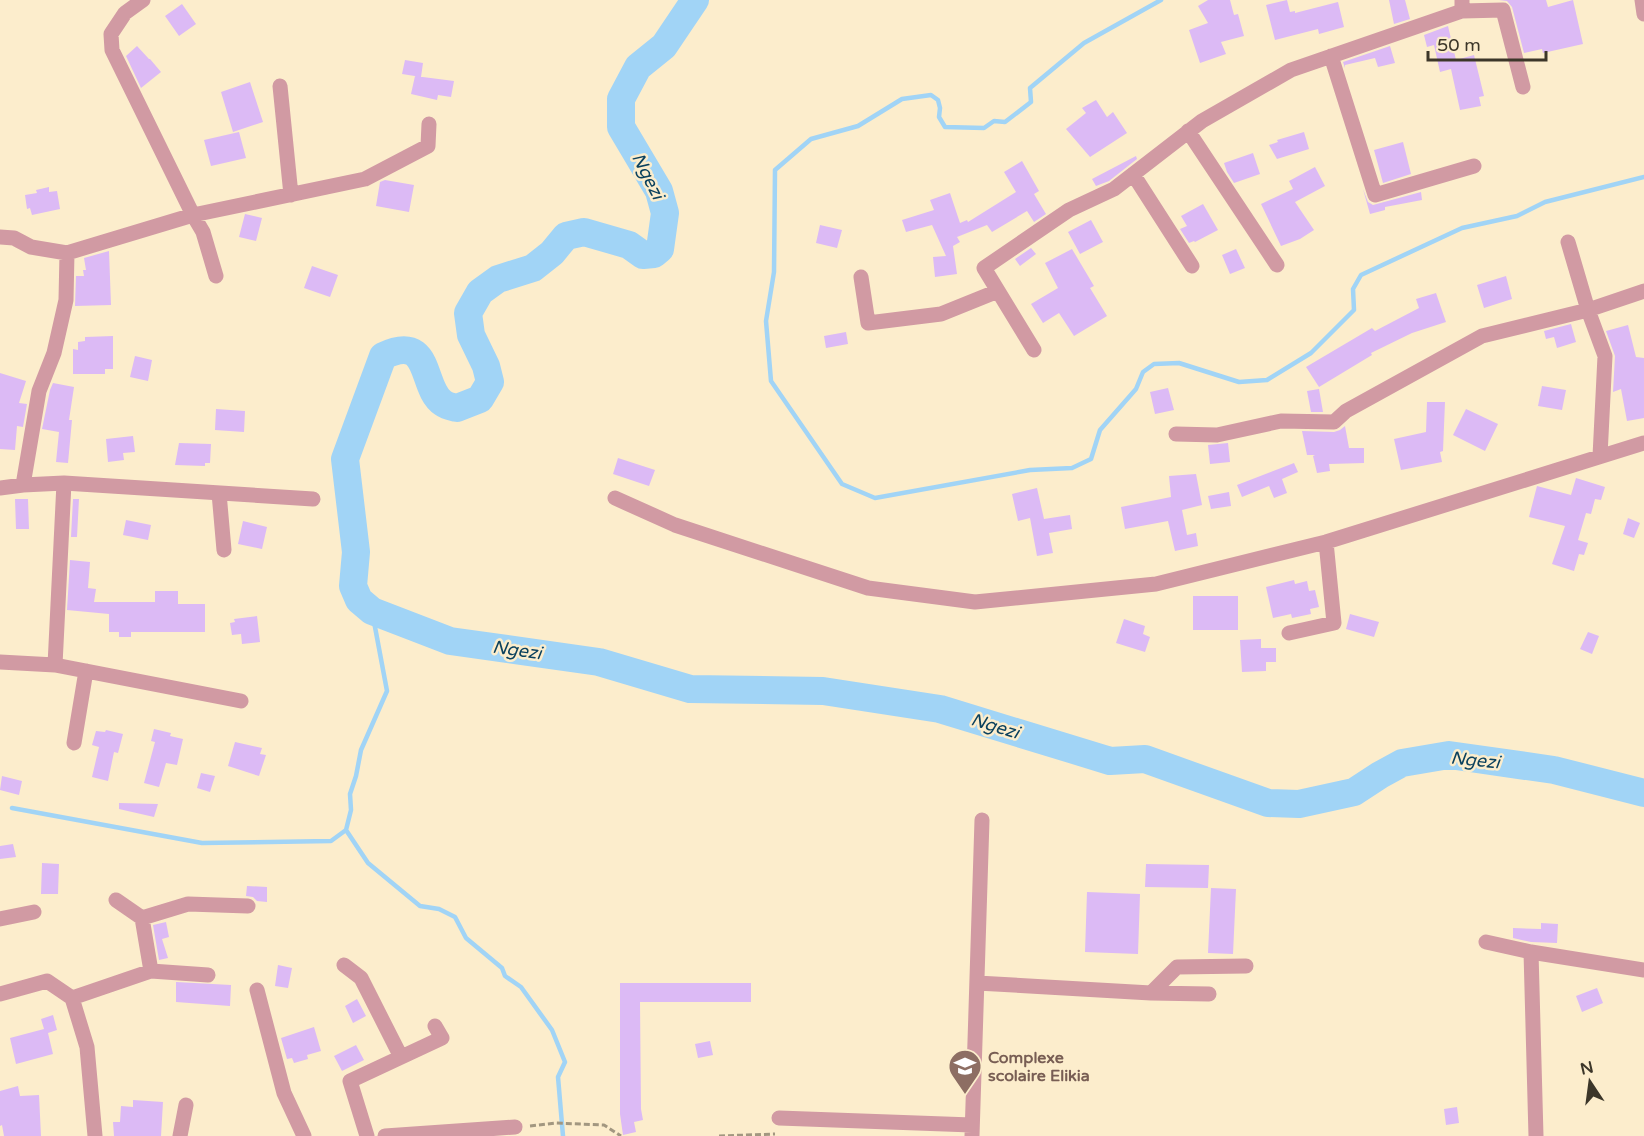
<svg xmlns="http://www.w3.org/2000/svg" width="1644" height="1136" font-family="'Varela Round',sans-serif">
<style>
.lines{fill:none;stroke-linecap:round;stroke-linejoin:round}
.stream{stroke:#a1d4f6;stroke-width:4.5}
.river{stroke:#a1d4f6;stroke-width:28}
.building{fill:#dcbaf5}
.path{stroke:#a29780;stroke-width:3;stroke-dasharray:6 3;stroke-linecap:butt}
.minor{stroke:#d19aa3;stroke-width:15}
.labels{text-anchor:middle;stroke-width:5;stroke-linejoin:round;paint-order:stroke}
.education-label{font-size:16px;font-weight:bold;fill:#785e54;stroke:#fcedcc;text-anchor:start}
.water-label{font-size:18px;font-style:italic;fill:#0b415d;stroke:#fcedcc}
</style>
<rect width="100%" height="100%" fill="#fcedcc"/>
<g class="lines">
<path class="stream" d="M1161 0 1084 43 1030 88 1031 102 1005 122 994 121 984 128 945 127 939 117 940 108 938 100 931 95 902 99 858 126 811 139 775 170 774 272 766 321 771 381 842 484 875 498 1030 470 1072 468 1091 459 1100 430 1136 389 1143 372 1154 364 1179 363 1239 382 1267 380 1311 353 1354 310 1353 289 1361 275 1462 228 1517 216 1545 202 1644 177
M372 611 387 691 361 750 356 776 350 794 351 810 346 830 368 863 420 906 439 909 455 917 466 938 502 968 505 976 521 987 552 1030 565 1062 558 1077 563 1136
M12 808 202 843 331 841 346 830"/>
<path class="river" d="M695 0 664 46 638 67 621 99V127L659 191 665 213 660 249 654 254 643 255 629 245 584 232 566 236 552 253 533 268 498 279 480 292 468 313 471 335 486 366 490 382 480 399 457 408C453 407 447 406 443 403 420 388 433 332 383 356L345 459 356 552 353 586 359 600 372 611 450 641 599 662 690 689 823 691 940 709 1110 761 1145 759 1268 803 1299 804 1354 792 1380 775 1402 763 1449 755 1554 770 1644 793"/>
</g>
<path class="building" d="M1208 0H1230L1234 15 1238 14 1244 36 1221 42 1226 54 1200 63 1189 30 1208 23 1198 6Z
M1287 0 1290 12 1295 11V13L1338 2 1344 27 1319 34 1318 29 1275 40 1266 5Z
M1389 0H1405L1410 19 1394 24Z
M1499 0H1546L1548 7 1573 0 1583 44 1543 53 1542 49 1524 53 1512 7 1507 1Z
M182 4 196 24 179 36 165 16Z
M1448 26 1456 60 1474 55 1484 96 1479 97 1481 106 1460 110 1451 69 1440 72 1434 45 1427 47 1424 35Z
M137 46 149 59H150L161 72 141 88 126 56Z
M1390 46 1395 63 1378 67 1375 58 1345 65V68L1343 62Z
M405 60 423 63 421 77 402 74Z
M415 76 454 81 451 97 438 95 437 100 411 94Z
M250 82 263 122 233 132 221 92Z
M1096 100 1107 117 1113 112 1127 133 1090 157 1066 129 1086 113 1082 108Z
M239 132 246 158 211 166 204 140Z
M1304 132 1309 149 1277 159 1269 145 1278 142 1277 140Z
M1403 142 1411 174 1383 183 1374 150Z
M1253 153 1260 174 1234 183 1227 172 1224 163Z
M1136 156 1137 159 1109 181 1096 186 1092 179Z
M1022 161 1039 191 1034 194 1046 214 1034 222 1027 211 992 232 987 225 957 237 960 242 953 246 957 274 935 277 933 257 946 256 932 225 906 232 902 220 934 210 930 200 950 193 960 223 967 220 968 222 1016 192 1004 172Z
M1315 167 1325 186 1295 202 1314 230 1300 239 1281 246 1261 204 1293 189 1289 181Z
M385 180 414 185 409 212 376 206 380 182Z
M49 187V192L57 191 60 209 32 215 30 208 27 209 25 195 37 193 36 190Z
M1363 189 1368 202 1373 205 1421 192 1422 200 1385 207V210L1370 214Z
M1203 204 1218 230 1195 242 1194 241 1189 243 1180 229 1187 226 1181 216Z
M245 214 262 218 256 241 239 237Z
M1091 220 1103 242 1080 254 1068 232Z
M820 225 842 230 837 248 816 243Z
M1031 248 1036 254 1020 266 1015 259Z
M1072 249 1094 286 1090 288 1107 316 1074 336 1059 313 1043 323 1031 304 1058 288 1045 263Z
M1236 249 1245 268 1230 274 1222 255Z
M109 251 111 305 75 306 76 276H84L83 270H86L84 258Z
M312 266 338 275 330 297 304 288Z
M1506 276 1512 299 1484 308 1477 285Z
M1436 293 1446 322 1412 333 1371 353 1372 355 1319 387 1306 367 1372 328 1375 331 1419 308 1416 299Z
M1571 324 1576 342 1557 348 1554 337 1546 339 1544 331Z
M1628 325 1636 357 1644 358V418L1627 421 1621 389 1613 392 1615 356 1606 331Z
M846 332 848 344 826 348 824 336Z
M113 336V369H105V374H73V349L78 350V342L85 341V337Z
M135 356 152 360 148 381 130 377Z
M0 373 26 381 19 403 27 404 23 427 17 426 15 450 0 449Z
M53 383 74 387 69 420H72L68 463 56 462 59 432 42 429 50 390Z
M1542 386 1566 390 1562 410 1538 406Z
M1168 388 1174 410 1155 414 1150 392Z
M1319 389 1323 412H1311L1307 391Z
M1427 402H1445L1443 451 1440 452 1442 462 1401 470 1394 439 1426 432Z
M216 409 245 411 244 432 215 430Z
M1466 409 1498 424 1485 451 1453 435Z
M1345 426 1349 448H1364V463L1329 464 1330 471 1317 473 1313 456 1315 455H1307L1302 431 1334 432 1340 430Z
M133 436 135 452 123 453 124 460 108 462 106 439Z
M179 443 211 444 210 463H205V466L175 465Z
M1228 443 1230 462 1210 464 1208 445Z
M618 458 655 470 649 486 613 474Z
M1294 463 1298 472 1282 479 1287 493 1274 498 1269 486 1242 497 1237 485Z
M1196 474 1202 505 1182 510 1187 535 1196 533 1198 546 1175 551 1168 521 1125 529 1121 507 1171 497 1169 476Z
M1576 478 1605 487 1601 500 1595 499 1591 514 1586 513 1578 540 1588 543 1584 555 1579 554 1574 571 1552 564 1565 526 1529 517 1537 486 1571 495Z
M1037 488 1044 519 1070 515 1072 529 1049 533 1053 553 1037 556 1030 518 1018 521 1012 494Z
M1229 492 1231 506 1211 509 1208 496Z
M15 499H28L29 529H16Z
M73 499H79L77 537H71Z
M1628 518 1640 523 1634 538 1623 534Z
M126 520 151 525 148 540 123 535Z
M243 521 267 527 262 549 238 544Z
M70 560 90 562 88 588 96 589 94 602H155V591H178V604H205V632H131V637H119V632H109V614L67 610Z
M1294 580 1295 584 1307 581 1309 591 1315 590 1319 607 1310 609 1311 614 1292 618 1291 614 1273 618 1266 587Z
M1193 596H1238V630H1193Z
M1350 614 1379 622 1374 637 1346 629Z
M257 616 260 642 242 644 241 634 232 635 230 623 235 622 234 619Z
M1124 619 1145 626 1143 634 1150 637 1145 652 1116 643Z
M1588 632 1599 636 1592 654 1580 649Z
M1261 639V648H1276V662H1266V671L1242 672 1240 640Z
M154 729 171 733 170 736 183 739 177 765 166 763 159 787 144 783 155 742 151 741Z
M106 730 123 734 118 753 114 752 108 781 92 777 99 747 92 745 96 731 105 732Z
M235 742 262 748 260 754 266 755 259 776 228 766Z
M201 773 215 776 210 792 197 788Z
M2 776 22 781 19 795 0 790Z
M119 803 158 804 154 817 119 809Z
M13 844 16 857 0 859V846Z
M42 863 59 864 58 894H41Z
M1146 864 1209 865 1208 888 1145 887Z
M247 886 267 887V902L257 901 253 897 246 896Z
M1211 888 1236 889 1233 954 1208 953Z
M1087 892 1140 894 1138 954 1085 952Z
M166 922 169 937 162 939 168 958 159 960 153 925Z
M1541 923 1558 924 1557 943 1531 942 1513 938V928L1541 929Z
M278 965 292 968 288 988 275 986Z
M176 982 231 985 230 1006 176 1002Z
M620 983H751V1002H640L641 1109 643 1120 634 1122 636 1132 623 1135 620 1114Z
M1597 988 1603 1003 1582 1012 1576 996Z
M357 999 366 1016 353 1023 345 1006Z
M53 1015 57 1030 48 1033 53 1054 16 1064 10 1038 44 1029 41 1019Z
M314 1027 321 1051 307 1055 308 1059 294 1063 292 1058 287 1059 281 1038Z
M710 1041 713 1055 698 1058 695 1044Z
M356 1045 364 1060 342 1071 334 1056Z
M18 1086 20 1096 39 1095 41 1136H4L2 1125 0 1126V1091Z
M133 1100 163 1102 161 1136H114L113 1122H120L121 1106 133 1107Z
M1457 1107 1459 1123 1446 1125 1444 1109Z"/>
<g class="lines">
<path class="path" d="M530 1126 556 1123 604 1125 621 1136
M719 1136 775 1134"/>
<path class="minor" d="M143 0 125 13 111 34 112 50 193 215 203 232 216 276
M1642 0 1644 14
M1462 11 1503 10 1523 87
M1331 56 1375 195 1474 166
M280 86 291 195
M1188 131 1277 265
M1133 174 1192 266
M0 237 14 238 31 247 67 253 193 215 365 179 428 146 429 124
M1568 242 1588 310 1605 356 1600 456
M861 277 868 323 941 314 998 291
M1034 350 984 268 1069 210 1114 189 1202 121 1291 70 1462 11V0
M1176 434 1217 435 1281 421 1334 422 1346 411 1482 336 1588 310 1644 291
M23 485 39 391 54 353 66 300 67 253
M0 488 23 485 64 483 313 499
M219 493 224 550
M615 498 675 525 868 588 975 602 1156 584 1326 542 1644 443
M1289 633 1334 623 1326 542
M0 662 55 665 241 701
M55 665 64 483
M74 743 86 671
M116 900 142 918 151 971
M142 918 188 904 248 906
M0 919 34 912
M1486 942 1531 952 1644 970
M1531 952 1536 1136
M344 965 361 978 401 1057
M977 983 1151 993 1209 994
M257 990 284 1093 304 1136
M1151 993 1177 967 1246 966
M0 994 47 981 72 998 87 1047 95 1136
M72 998 151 971 208 975
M779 1118 972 1125
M180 1136 186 1105
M367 1136 350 1081 442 1038 435 1026
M385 1136 515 1127
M972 1136 982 820"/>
</g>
<defs>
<symbol id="school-pin" viewBox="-11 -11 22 30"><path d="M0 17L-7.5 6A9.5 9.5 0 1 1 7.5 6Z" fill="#8d6e63" stroke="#fcedcc"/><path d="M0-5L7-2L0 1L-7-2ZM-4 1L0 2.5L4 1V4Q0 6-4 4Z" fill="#fff"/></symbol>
</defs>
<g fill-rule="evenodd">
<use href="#school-pin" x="946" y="1047" width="38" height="52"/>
</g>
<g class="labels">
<g class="education-label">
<text x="988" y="1063">Complexe<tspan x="988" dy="18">scolaire Elikia</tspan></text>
</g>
<g class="water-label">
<text transform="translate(648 176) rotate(63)" y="6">Ngezi</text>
<text transform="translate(517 650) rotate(8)" y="6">Ngezi</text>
<text transform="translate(995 726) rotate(17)" y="6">Ngezi</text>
<text transform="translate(1475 760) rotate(6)" y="6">Ngezi</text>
</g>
</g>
<g transform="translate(1590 1082) rotate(347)" stroke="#fcedcc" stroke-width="4.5" paint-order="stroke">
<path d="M0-4.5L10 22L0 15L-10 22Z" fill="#3c3629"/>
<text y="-9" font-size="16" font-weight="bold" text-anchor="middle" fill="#3c3629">N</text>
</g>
<path d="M1428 51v9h118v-9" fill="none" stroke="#3c3629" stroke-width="3"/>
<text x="1437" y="51" font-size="18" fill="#3c3629" stroke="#fcedcc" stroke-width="4.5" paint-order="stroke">50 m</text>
</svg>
